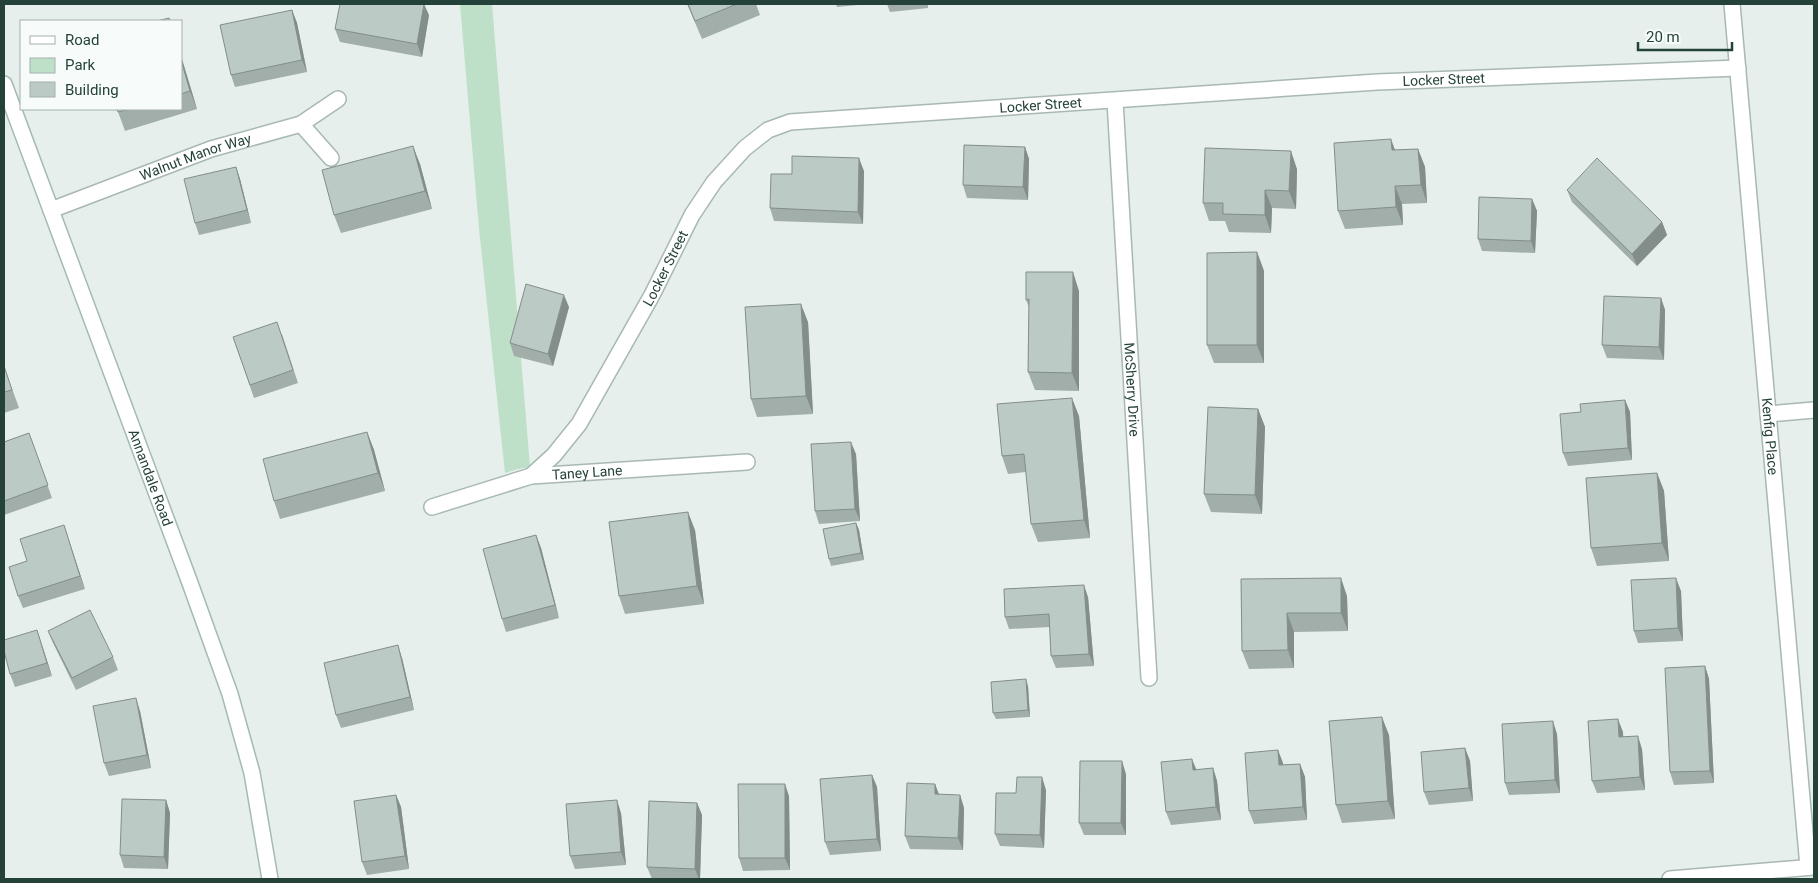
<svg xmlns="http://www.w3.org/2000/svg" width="1818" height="883" font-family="Roboto,sans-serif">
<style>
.green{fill:#bfe0c8}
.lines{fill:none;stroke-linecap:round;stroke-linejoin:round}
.service-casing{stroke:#a8b8b2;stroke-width:18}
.minor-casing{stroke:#a8b8b2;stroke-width:18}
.secondary-casing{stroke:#a4bbb3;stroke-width:18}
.service{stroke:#fff;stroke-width:15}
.minor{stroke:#fff;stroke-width:15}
.secondary{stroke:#fff;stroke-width:15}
.wall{fill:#a1aea9}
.shaded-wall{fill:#838d89}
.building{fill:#bbcac4;stroke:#838d89}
.labels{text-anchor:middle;stroke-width:4;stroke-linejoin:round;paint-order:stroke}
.street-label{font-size:14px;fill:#24423a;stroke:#f7fbf9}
</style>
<rect width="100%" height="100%" fill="#e6efeb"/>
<path class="green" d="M460 4H492L530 467 518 469 505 473 479 229Z"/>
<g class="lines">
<defs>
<g id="service">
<path d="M301 124 331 158"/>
<path id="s1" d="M51 210 211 149 301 124 338 99"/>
</g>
<g id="minor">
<path id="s2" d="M1732 4 1808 867"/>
<path id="s3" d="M1115 101 1149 678"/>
<path d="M1768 414 1814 410"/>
<path id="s4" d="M531 476 554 455 579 424 652 295 692 215 714 182 745 148 768 130 790 122 1377 82 1738 68"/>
<path id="s5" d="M432 507 531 476 747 462"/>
<path d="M1670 879 1814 867"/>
</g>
<g id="secondary">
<path id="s6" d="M4 84 190 583 230 694 252 773 270 879"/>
</g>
</defs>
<use href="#service" class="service-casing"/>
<use href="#minor" class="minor-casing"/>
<use href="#secondary" class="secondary-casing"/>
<use href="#service" class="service"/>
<use href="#minor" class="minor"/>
<use href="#secondary" class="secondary"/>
</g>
<path class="wall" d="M687 4H756L760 15 702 39Z
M836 4H868L837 7Z
M887 4H928V8L890 12Z
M292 10 297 23 307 72 235 87 231 75Z
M429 15 422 57 340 42 335 29Z
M181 56 197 109 125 131 117 109H181Z
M1025 147 1029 159 1028 200 967 198 963 185Z
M1418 149 1425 167 1427 203 1402 204 1403 225 1345 229 1338 211 1395 150Z
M420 164 432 209 341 233 334 215Z
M236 167 240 179 251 223 199 235 195 223Z
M1297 169 1296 209 1272 208 1271 233 1229 232 1225 221H1209L1203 203Z
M864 171 863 224 774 221 770 208 792 174Z
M1567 190 1662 222 1667 235 1637 266 1572 202Z
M1532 199 1537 211 1535 253 1482 251 1478 239Z
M1257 252 1264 271V363H1214L1207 345Z
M1079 291V391L1035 390 1028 372 1029 307 1026 300Z
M1661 298 1665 310 1664 360 1607 358 1602 345Z
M569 307 553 366 514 356 510 343Z
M808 322 813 414 757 417 751 399Z
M282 334 298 383 254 398 233 337Z
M4 366 19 408 4 413Z
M1625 400 1630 412 1632 460 1568 466 1563 453 1581 412Z
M1258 409 1265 427 1262 514 1211 512 1204 494Z
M1079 416 1090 538 1038 542 1031 524 1026 472 1008 474 1002 456Z
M367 432 374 450 385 491 280 519 274 501Z
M29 433 52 498 4 515V442Z
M856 454 860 521 819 524 815 511Z
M1657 473 1664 491 1669 561 1597 566 1591 548Z
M856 523 859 530 864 560 831 566 829 559Z
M64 525 85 589 23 608 18 596 27 561Z
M695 530 704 604 625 614 619 596Z
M536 535 541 548 559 618 506 632 502 619Z
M1241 579 1347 596 1348 631 1294 632V668L1249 669 1242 651Z
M1681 591 1683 641 1638 643 1634 631Z
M1088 597 1094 666 1056 668 1051 656 1050 627 1009 629 1005 617Z
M37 630 52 676 15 687 10 674Z
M48 631 113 657 118 670 76 690 53 643Z
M402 658 414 710 341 728 336 715Z
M1705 666 1709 679 1714 783 1674 785 1670 772Z
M1028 686 1030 717 996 719 993 713Z
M140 711 151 768 109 776 104 763Z
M1623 732V737L1642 749 1645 790 1597 793 1592 781Z
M1557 734 1560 793 1509 795 1505 783Z
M1389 735 1395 819 1342 823 1336 805Z
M1465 748 1470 761 1473 801 1429 805 1424 792Z
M1278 750 1283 765 1300 764 1305 777 1307 820 1254 824 1249 811Z
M1213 768 1217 781 1221 820 1171 825 1166 812 1196 770Z
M1126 774V835H1084L1079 823Z
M872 775 877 787 881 851 830 855 825 842Z
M935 784 939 795H960L964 808 963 850 910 849 905 836Z
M1046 790 1044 848 1000 846 995 834 1016 793Z
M396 795 401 807 409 869 367 875 362 862Z
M789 796 790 870 743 871 739 858Z
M166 800 170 813 168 869 124 868 120 855Z
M697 803 702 815 700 879H652L647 867Z
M621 813 626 865 575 869 570 856Z"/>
<path class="shaded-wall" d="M424 4 429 15 422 57 417 44Z
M292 10 297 23 307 72 302 60Z
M181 56 197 109 190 91 181 60Z
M1391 139 1398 158 1392 150Z
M413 146 420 164 432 209 425 191Z
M1025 147 1029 159 1028 200 1023 187Z
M1418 149 1425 167 1427 203 1421 185Z
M1291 151 1297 169 1296 209 1289 191Z
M859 158 864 171 863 224 858 212Z
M236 167 240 179 251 223 247 210Z
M1395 186 1402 204 1403 225 1396 207Z
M1265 190 1272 208 1271 233 1265 215Z
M1532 199 1537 211 1535 253 1531 241Z
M1662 222 1667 235 1637 266 1632 254Z
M1257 252 1264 271V363L1257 345Z
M1073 272 1079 291V391L1072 373Z
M564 295 569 307 553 366 548 354Z
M1661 298 1665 310 1664 360 1659 347Z
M801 304 808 322 813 414 806 396Z
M1072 398 1079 416 1090 538 1084 520Z
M1625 400 1630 412 1632 460 1628 448Z
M1258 409 1265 427 1262 514 1255 495Z
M367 432 374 450 385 491 378 473Z
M851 442 856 454 860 521 855 509Z
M1657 473 1664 491 1669 561 1662 543Z
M688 512 695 530 704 604 697 586Z
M856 523 859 530 864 560 861 553Z
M64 525 68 538 85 589 80 576Z
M536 535 541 548 559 618 555 605Z
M1341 578 1347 596 1348 631 1341 613Z
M1676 578 1681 591 1683 641 1678 628Z
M1084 585 1088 597 1094 666 1089 654Z
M1287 613 1294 632V668L1288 650Z
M37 630 41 642 52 676 47 663Z
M398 645 402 658 414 710 410 697Z
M1705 666 1709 679 1714 783 1710 771Z
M1026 679 1028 686 1030 717 1028 710Z
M136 698 140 711 151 768 147 755Z
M1382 717 1389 735 1395 819 1388 801Z
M1618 719 1623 732 1624 750 1619 737Z
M1553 721 1557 734 1560 793 1555 780Z
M1638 736 1642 749 1645 790 1640 777Z
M1465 748 1470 761 1473 801 1469 788Z
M1278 750 1283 763 1284 778 1279 765Z
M1192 759 1197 771 1193 770Z
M1122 761 1126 774V835L1121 823Z
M1300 764 1305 777 1307 820 1303 807Z
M1213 768 1217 781 1221 820 1216 807Z
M872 775 877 787 881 851 877 839Z
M1042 777 1046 790 1044 848 1040 835Z
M785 784 789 796 790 870 785 858Z
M935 784 940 797 935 794Z
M396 795 401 807 409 869 405 856Z
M960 795 964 808 963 850 958 838Z
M166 800 170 813 168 869 164 857Z
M617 800 621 813 626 865 621 852Z
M697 803 702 815 700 879H699L695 869Z"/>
<path class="building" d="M340 4H424L417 44 335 29Z
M688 4H737L695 21Z
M292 10 302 60 231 75 220 25Z
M169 18 170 21H157Z
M181 60 190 91 181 94Z
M117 109H131L118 112Z
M1391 139 1392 150 1418 149 1421 185 1395 186 1396 207 1338 211 1334 143Z
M964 145 1025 147 1023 187 963 185Z
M413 146 425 191 334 215 322 170Z
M1205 148 1291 151 1289 191 1265 190V215L1223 214V203H1203Z
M792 156 859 158 858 212 770 208 771 174H792Z
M1597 158 1662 222 1632 254 1567 190Z
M236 167 247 210 195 223 184 179Z
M1479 197 1532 199 1531 241 1478 239Z
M1257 252V345H1207V253Z
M1026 272H1073L1072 373 1028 372 1029 299 1026 300Z
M526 284 564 295 548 354 510 343Z
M1604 296 1661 298 1659 347 1602 345Z
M801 304 806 396 751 399 745 307Z
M277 322 293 370 250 385 233 337Z
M4 366 12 390 4 392Z
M1072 398 1084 520 1031 524 1024 454 1002 456 997 404Z
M1625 400 1628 448 1563 453 1560 414 1581 412 1580 404Z
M1208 407 1258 409 1255 495 1204 494Z
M367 432 378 473 274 501 263 459Z
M29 433 48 485 4 501V442Z
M851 442 855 509 815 511 811 444Z
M1657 473 1662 543 1591 548 1586 478Z
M688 512 697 586 619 596 609 522Z
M856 523 861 553 829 559 823 529Z
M64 525 80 576 18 596 9 567 27 561 20 539Z
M536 535 555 605 502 619 483 549Z
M1341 578V613H1287L1288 650 1242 651 1241 579Z
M1676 578 1678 628 1634 631 1631 580Z
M1084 585 1089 654 1051 656 1049 614 1005 617 1004 589Z
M90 610 113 657 72 678 48 631Z
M37 630 47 663 10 674 4 651V640Z
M398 645 410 697 336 715 324 663Z
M1705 666 1710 771 1670 772 1665 668Z
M1026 679 1028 710 993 713 991 682Z
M136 698 147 755 104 763 93 706Z
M1382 717 1388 801 1336 805 1329 721Z
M1618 719 1619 737 1638 736 1640 777 1592 781 1588 721Z
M1553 721 1555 780 1505 783 1502 724Z
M1465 748 1469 788 1424 792 1421 752Z
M1278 750 1279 765 1300 764 1303 807 1249 811 1245 753Z
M1192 759 1193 770 1213 768 1216 807 1166 812 1161 762Z
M1080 761H1122L1121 823H1079Z
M872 775 877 839 825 842 820 779Z
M1017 777H1042L1040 835 995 834 996 793H1016Z
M907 783 935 784V794L960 795 958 838 905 836Z
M738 784H785V858H739Z
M396 795 405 856 362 862 354 801Z
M122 799 166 800 164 857 120 855Z
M617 800 621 852 570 856 566 804Z
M649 801 697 803 695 869 647 867Z"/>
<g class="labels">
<g class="street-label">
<text dy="5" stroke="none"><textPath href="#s4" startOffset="1102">Locker Street</textPath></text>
<text dy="5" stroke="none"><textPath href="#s4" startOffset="698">Locker Street</textPath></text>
<text dy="5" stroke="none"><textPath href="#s1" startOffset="154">Walnut Manor Way</textPath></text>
<text dy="5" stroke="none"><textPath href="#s4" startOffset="249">Locker Street</textPath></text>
<text dy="5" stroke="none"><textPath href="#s3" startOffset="289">McSherry Drive</textPath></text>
<text dy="5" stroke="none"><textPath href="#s2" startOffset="434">Kenfig Place</textPath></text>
<text dy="5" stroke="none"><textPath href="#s5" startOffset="160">Taney Lane</textPath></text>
<text dy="5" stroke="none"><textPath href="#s6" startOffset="420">Annandale Road</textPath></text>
</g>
</g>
<rect width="1818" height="883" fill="none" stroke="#24423a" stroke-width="10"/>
<rect x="20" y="20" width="162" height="90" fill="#f7fbf9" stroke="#a3b1ad"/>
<rect x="30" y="36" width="25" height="8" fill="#ffffff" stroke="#a3b1ad"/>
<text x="65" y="45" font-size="15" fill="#24423a">Road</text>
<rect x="30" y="58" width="25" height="15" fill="#bfe0c8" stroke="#a3b1ad"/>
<text x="65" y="70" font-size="15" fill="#24423a">Park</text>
<rect x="30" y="82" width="25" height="15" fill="#bbcac4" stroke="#a3b1ad"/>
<text x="65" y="95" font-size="15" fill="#24423a">Building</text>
<path d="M1638 42v8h94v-8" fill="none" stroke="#24423a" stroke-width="2.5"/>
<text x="1646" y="42" font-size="15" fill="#24423a" stroke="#f7fbf9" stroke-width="4" paint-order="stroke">20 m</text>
</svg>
